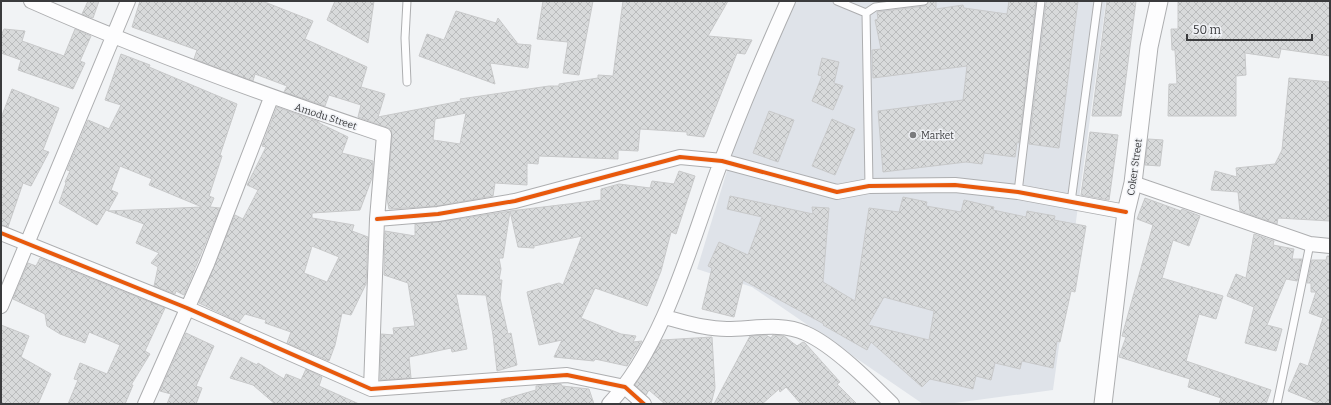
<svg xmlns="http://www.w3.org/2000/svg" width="1331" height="405" font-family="Bitter,serif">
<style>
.built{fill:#dfe3e9}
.building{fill:url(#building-cross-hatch);stroke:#c8c9ca;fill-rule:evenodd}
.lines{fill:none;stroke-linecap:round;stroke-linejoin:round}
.service-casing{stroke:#adaeb0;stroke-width:9}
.minor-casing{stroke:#adaeb0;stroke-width:16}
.tertiary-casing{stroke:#adaeb0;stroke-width:19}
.service{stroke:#fdfdfe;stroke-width:7}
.minor{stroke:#fdfdfe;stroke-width:14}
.tertiary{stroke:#fdfdfe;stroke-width:17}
.cycleway-casing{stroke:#f0f2f6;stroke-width:6}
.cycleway{stroke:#e8590c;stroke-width:4}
.poi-dot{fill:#7a7b7d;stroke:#f0f2f6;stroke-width:1.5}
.labels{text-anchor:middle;stroke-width:3;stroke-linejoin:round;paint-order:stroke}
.street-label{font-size:10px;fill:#3a3b3d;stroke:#f0f2f6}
.poi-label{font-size:10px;fill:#3a3b3d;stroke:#f0f2f6;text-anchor:start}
</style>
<defs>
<pattern id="building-cross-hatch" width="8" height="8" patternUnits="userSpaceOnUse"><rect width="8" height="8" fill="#d8dadb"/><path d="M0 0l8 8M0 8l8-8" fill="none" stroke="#babcbd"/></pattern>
</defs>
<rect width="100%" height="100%" fill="#f1f3f5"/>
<path class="built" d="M779 1H1106L1053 390 947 404H923L752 287 697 269Z"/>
<path class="building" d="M88 1H99L93 18 82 14Z
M140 1H262L313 21 305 39 367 67 361 87 385 94 378 117 461 101 460 99 549 86H559V84L598 78V75L613 76 623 1H728L708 36 752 40 745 54 737 53 704 137 687 135V132L640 129 638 151 618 150V159L539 156 538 164 527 163V185L495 183 493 196 437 206 389 209 387 199 392 136 391 129 358 117 361 105 329 95 325 106 284 92 287 86 255 74 253 81 194 59 197 50 132 27ZM466 113 460 144 433 140 435 119Z
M335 1H374L368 43 327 20Z
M543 1H593L579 75 563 73 568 42 537 39Z
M929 1H936V9L963 5 964 8 1007 14 1009 1H1036L1019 143 1017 142 1015 157 984 153 982 164 966 162 883 172 878 111 963 100 967 66 873 78 872 50 881 49 875 20 878 19 877 12 925 6Z
M1048 1H1078L1059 148 1029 144 1046 3Z
M1107 1H1136L1121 116H1092Z
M1178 1H1330V56L1281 49 1279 58 1245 53 1246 75 1236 76V116H1168L1169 84H1177L1175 50H1172L1171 29H1178Z
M456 11 496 23 498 18 518 44 531 45 528 68 490 63 495 84 419 56 427 34 444 40Z
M4 29 25 31 22 41 64 56 75 29 91 36 80 61 85 63 73 89 18 70 21 60 1 53V36Z
M121 54 150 65 149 67 237 104 220 155 222 156 209 196 214 198 210 207 220 208 184 295 176 291 175 294 154 286 158 267 151 263 159 253 136 243 144 224 106 210 97 225 59 203 66 183 65 182 70 171 67 170 88 120 109 129 121 105 105 100ZM120 166 152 179 149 185 202 207 108 211 118 193 111 190Z
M822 58 839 62 834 83 843 86 833 110 812 101 822 76 818 75Z
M1289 78 1330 82V221L1278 218 1277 224 1240 211 1238 192 1211 190 1215 171 1237 177 1236 168 1275 164 1282 150Z
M12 89 59 108 43 150 49 152 31 186 23 183 8 227 1 225V118Z
M277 107 319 122V123L348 137 342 153 373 161 372 178 360 210 312 213V218L354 225 352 231 368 237 366 284 351 315 342 313 335 345 329 361 287 343 291 332 265 323 266 320 245 314 239 322 199 303 235 215 243 219 258 190 247 185 266 147 262 146ZM312 246 339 257 327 282 304 273Z
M769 111 794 120 778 162 753 153Z
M832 119 855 129 835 175 812 166Z
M1090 132 1118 135 1109 200 1081 195Z
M1148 139 1163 140 1160 166 1145 165Z
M679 171 695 176 676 234 671 232 661 271 647 306 595 288 581 318 621 334 636 336 633 342 642 341 627 366 595 359 594 361 554 357 562 340 539 345 527 292 559 283 563 285 582 236 534 246V248L518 247 510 211 601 200V189L619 184 650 188 652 181 674 184Z
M730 196 813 214 812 207 829 208 823 282 855 301 869 208 899 212 903 197 927 202 926 206 961 212 964 200 994 207 993 210 1026 217 1027 211 1055 216 1054 220 1086 226 1075 292 1071 291 1060 342 1057 341 1053 368 1022 361 1020 369 995 363 991 380 976 376 973 389 930 379 922 387 871 342 867 350 823 325 824 324 743 280 734 317 702 309 712 268 708 266 719 242 748 255 762 217 727 209ZM884 297 934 311 929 340 868 325Z
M1145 198 1181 211 1182 209 1200 216 1189 246 1173 240 1162 278 1223 296 1216 319 1199 314 1186 361 1271 390 1266 404H1219L1221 398 1188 387 1190 379 1119 357 1126 337 1122 336 1153 225 1137 219Z
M510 211 503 258H499L501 269 499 280H502L500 298 508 334 511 333 517 365 497 371 493 335 486 295 456 294 467 349 452 352 451 348 409 357 411 378 380 380 381 334 394 335 393 328 415 326 408 283 384 275 385 231 415 236V224L439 222Z
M1254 234 1274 241 1273 245 1294 249 1292 259H1302L1297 281 1286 279 1267 325 1282 329 1276 351 1245 343 1254 307 1227 296 1236 274 1246 278Z
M1327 256H1330V404H1320L1288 391 1300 363 1308 366 1323 318 1309 313 1316 292H1311V283H1307L1312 260H1326Z
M40 258 165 308 145 351 150 354 131 385H133L125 404H68L78 380 74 379 80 363 107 374 120 345 89 332 85 343 60 334 47 326 45 314 13 299 28 263 36 266Z
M1 325 29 336 21 357 51 374 38 404H1Z
M186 333 214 346 196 386 202 388 196 404H167L171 394 160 391Z
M766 335 771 338 773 335 784 336 797 346 803 342 805 343 840 382 837 384 857 404H801L786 387 780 392 779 389 762 404H714L750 336Z
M712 337 715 388 711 404H665L649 390 646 395 635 385 662 340Z
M241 357 257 365 258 363 284 379 286 374 301 380 306 369 322 377 319 386 359 404H275L253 385 230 378Z
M561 384 562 386 589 389 594 404H501V400L536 390V386Z"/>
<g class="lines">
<defs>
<path id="service" d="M837 1 866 13
M407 82 405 38 407 1
M869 186 866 13 875 7 924 1
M1018 192 1041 1
M1071 202 1098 1
M1277 404 1310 244"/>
<path id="minor" d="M31 1C146 52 264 95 384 135L377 219 371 389
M1133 183 1310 244 1330 246
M377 219 438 214 515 201 680 157 722 161 837 192 869 186 955 185 1018 192 1126 212
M1 233 187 308 371 389 567 375 625 387 644 404
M1 306 128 1
M664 317C685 322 705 329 727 329 752 329 782 322 805 333 833 345 870 382 892 404
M145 404 207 264 271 98
M609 404C662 348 689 250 715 178 737 118 762 59 788 1"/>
<path id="tertiary" d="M1103 404 1126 212 1133 183 1149 47 1159 1"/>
</defs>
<use href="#service" class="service-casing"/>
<use href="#minor" class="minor-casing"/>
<use href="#tertiary" class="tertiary-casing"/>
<use href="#service" class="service"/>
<use href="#minor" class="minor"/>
<use href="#tertiary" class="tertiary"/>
<defs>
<path id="cycleway" d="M377 219 438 214 515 201 680 157 722 161 837 192 869 186 955 185 1018 192 1126 212
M1 233 187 308 371 389 567 375 625 387 644 404"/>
</defs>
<use href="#cycleway" class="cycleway-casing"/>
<use href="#cycleway" class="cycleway"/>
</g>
<circle class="poi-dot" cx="913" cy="135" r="4"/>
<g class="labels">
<g class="street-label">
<text transform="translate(326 116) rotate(18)" y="4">Amodu Street</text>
<text transform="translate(1134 167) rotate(-82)" y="4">Coker Street</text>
</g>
<g class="poi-label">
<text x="921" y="139">Market</text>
</g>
</g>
<rect width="1331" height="405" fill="none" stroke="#3a3b3d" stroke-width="4"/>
<path d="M1187 34v6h125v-6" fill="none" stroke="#3a3b3d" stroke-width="2"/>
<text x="1193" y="34" font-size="12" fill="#3a3b3d" stroke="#f0f2f6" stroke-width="3" paint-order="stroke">50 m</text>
</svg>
